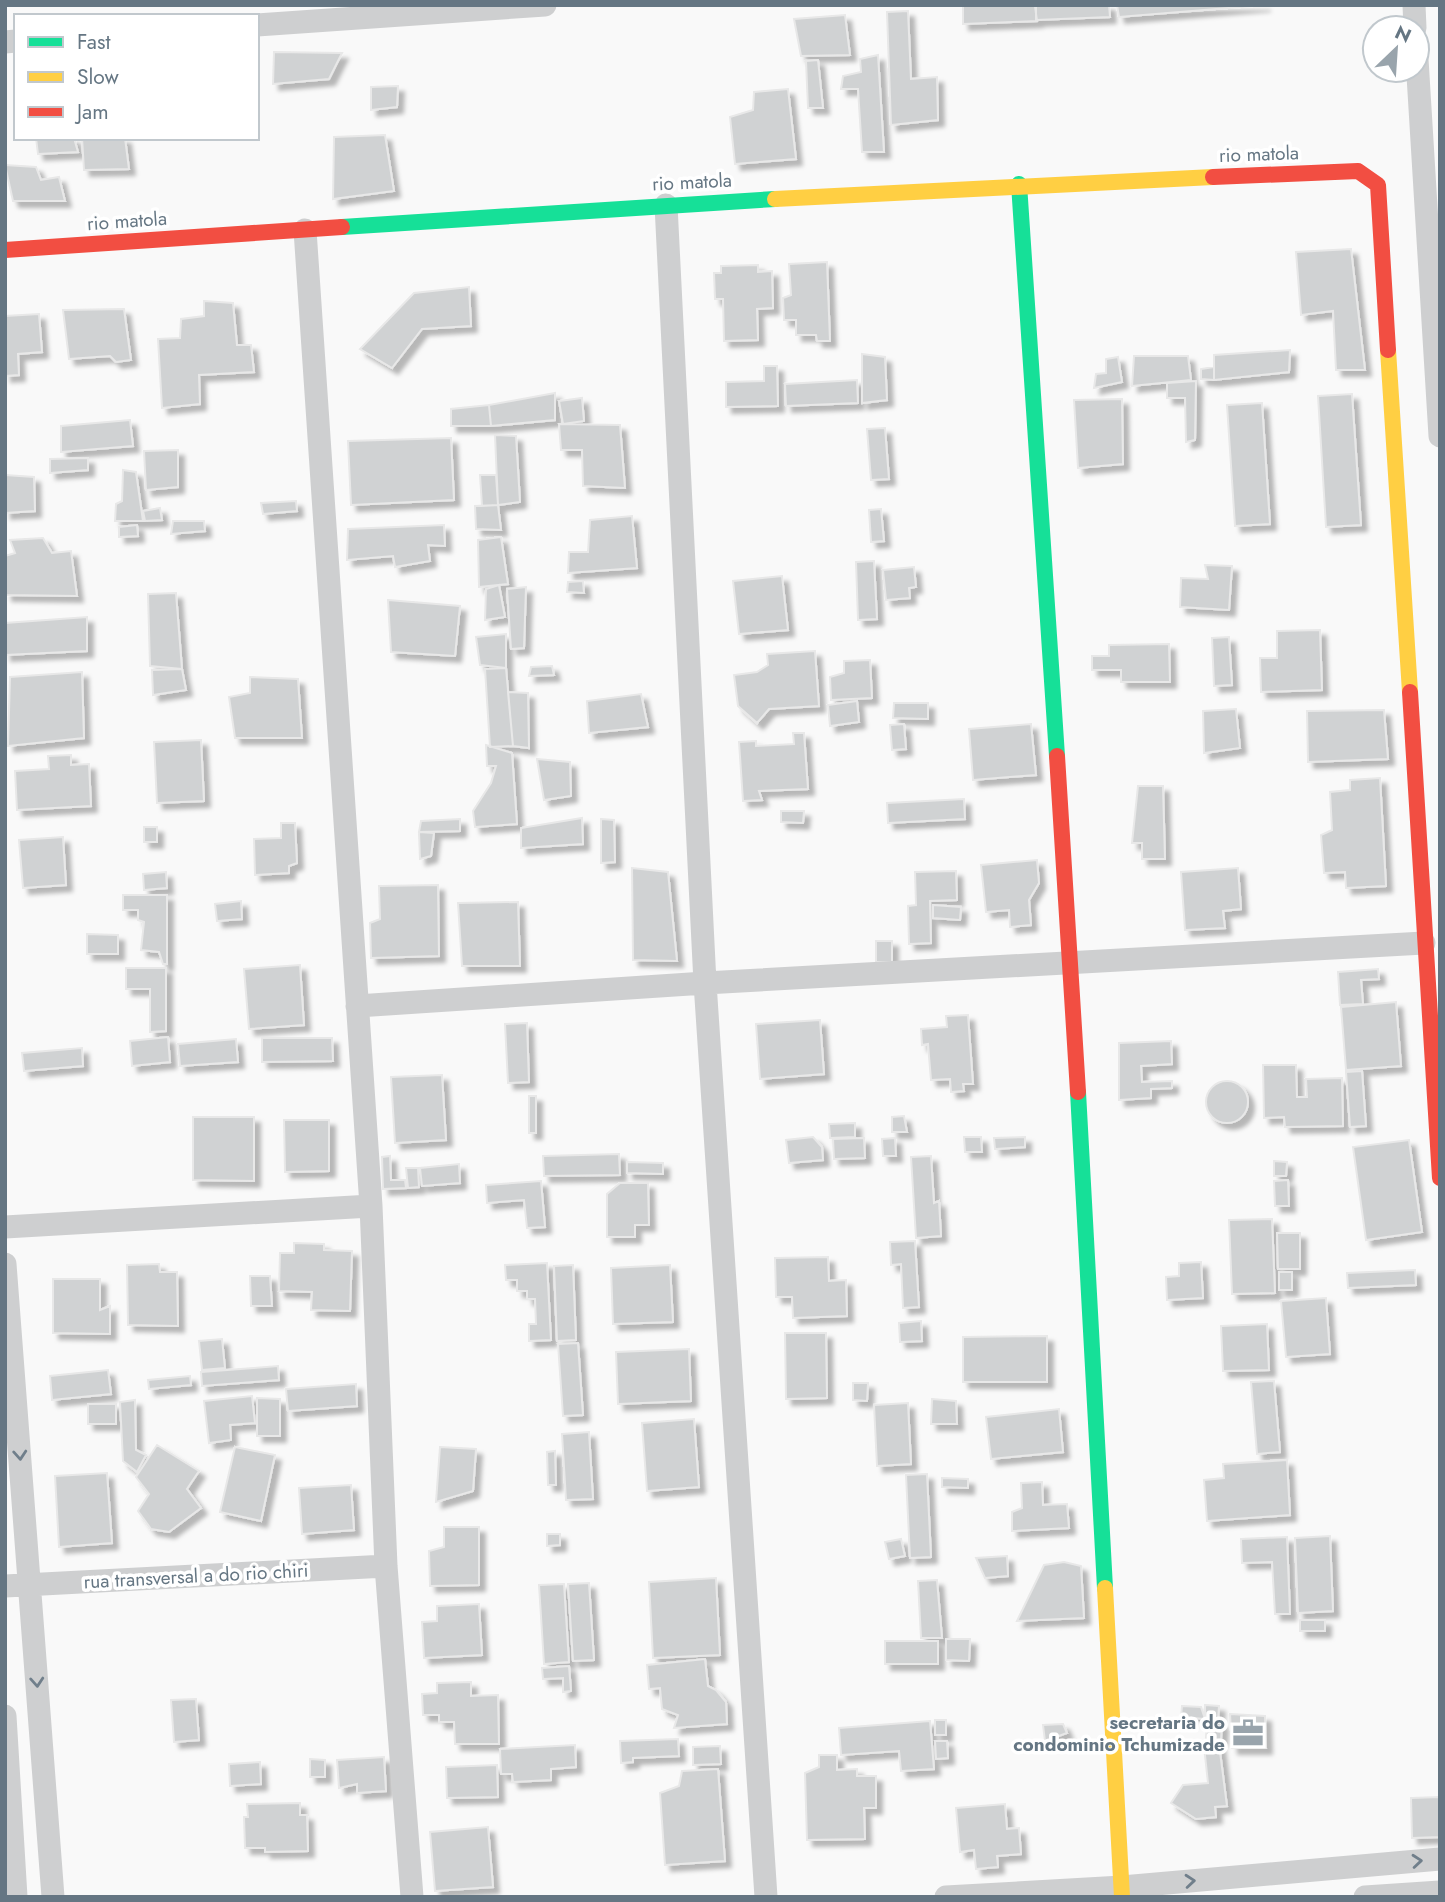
<svg xmlns="http://www.w3.org/2000/svg" width="1445" height="1902" viewBox="0 0 1445 1902" font-family="Jost,sans-serif">
<style>
.building{fill:#d0d2d3;stroke:#e8e8e8;stroke-width:2;filter:url(#shadow)}
.lines{fill:none;stroke-linecap:round;stroke-linejoin:round}
.street{stroke:#cecfd0;stroke-width:23}
.fast{stroke:#16e098;stroke-width:16}
.slow{stroke:#ffcf43;stroke-width:16}
.jam{stroke:#f24e42;stroke-width:16}
.oneway{stroke:#707f8b}
.labels{text-anchor:middle;dominant-baseline:central;stroke-width:7;stroke-linejoin:round;paint-order:stroke}
.street-label{font-size:19px;fill:#657683;stroke:#fff}
.poi-label{font-size:19px;font-weight:bold;fill:#657683;stroke:#fff;text-anchor:end}
</style>
<defs>
<filter id="shadow"><feDropShadow dx="6" dy="6" stdDeviation="2" flood-color="#0004"/></filter>
</defs>
<rect width="100%" height="100%" fill="#f9f9f9"/>
<path class="building" d="M1036,5H1109L1110,17L1036,20Z
M1117,5H1265L1119,17Z
M963,6H1035L1037,21L963,24Z
M908,11L911,79L937,77L938,120L891,125L887,12Z
M845,15L850,55L801,56L794,19Z
M274,52L342,53L329,79L273,84Z
M878,55L884,152H862L858,89H841L843,76L861,72L860,59Z
M818,60L823,108H808L806,61Z
M398,86L397,107L371,110V87Z
M788,89L796,159L735,164L730,117L753,110L754,92Z
M385,135L394,191L333,199L334,137Z
M36,138H74L78,152L38,154Z
M82,138H125L129,169L84,170Z
M5,165L36,167L41,180L59,177L65,201H13Z
M1351,249L1365,370H1336L1333,311L1301,315L1296,252Z
M827,262L830,341H817L816,335H796V320H784L783,298L791,295L789,264Z
M758,265V272L772,271L773,308L757,309L758,340L724,341L723,299H715L714,273H721V266Z
M469,287L471,326L422,329L392,368L360,349L414,293Z
M204,301L233,303L237,345H251L254,372L199,375L200,404L162,408L158,339L180,338L181,319L204,316Z
M124,309L131,360L116,362L110,356L69,359L63,310Z
M39,314L42,352L18,354L19,375L5,376V316Z
M1290,350L1289,372L1214,380V355Z
M862,354L885,357L887,400L862,403Z
M1134,356H1188L1191,380L1132,386Z
M1118,357L1122,382L1094,388L1096,374L1106,373V359Z
M764,366H777L778,406L726,407V382L764,381Z
M1214,367V380L1201,379V369Z
M857,380L858,403L786,406L785,384Z
M1196,381L1195,440L1186,442L1185,398H1167V383Z
M555,393V420L491,426L489,405Z
M1352,394L1361,525L1326,527L1318,396Z
M582,398L584,421L563,424L559,401Z
M1122,399L1123,464L1078,468L1074,400Z
M1262,403L1270,524L1235,526L1227,405Z
M489,405L491,426H451V409Z
M130,420L133,446L61,452V426Z
M559,424L620,425L625,488L583,486L582,450H561Z
M885,428L889,479L871,480L867,429Z
M495,435L516,436L520,502L498,505Z
M451,438L454,500L351,505L348,441Z
M178,450V487L146,490L144,451Z
M88,458V470L50,473V459Z
M123,470L136,472L143,521H115L116,504L122,501Z
M5,475L34,477L35,511L5,513Z
M480,475H496L498,505L482,506Z
M296,501L297,511L263,514L261,503Z
M498,505L501,530L476,529L475,506Z
M160,508L162,520L145,521L143,511Z
M881,509L884,541L871,542L869,510Z
M632,516L637,568L568,573L569,552H588L590,520Z
M173,521H204L205,531L171,534Z
M137,525L138,536L119,537V527Z
M444,525L445,546L428,545L430,561L395,567L393,556L347,560L348,529Z
M501,537L508,584L479,587L478,540Z
M43,538L52,553L71,551L77,596L6,595L5,556L15,553L10,540Z
M874,561L877,619L858,620L856,562Z
M1205,565L1232,566L1229,610L1180,607L1181,578L1208,579Z
M914,567L916,587L909,588L910,598L886,600L883,570Z
M782,576L788,630L739,634L733,581Z
M583,581L584,593L567,592L568,582Z
M499,585L505,617L485,620L486,589Z
M526,587L524,648L511,649L507,589Z
M176,593L182,669L150,666L148,594Z
M388,600L460,606L455,656L391,652Z
M87,617V651L5,655V623Z
M1320,630L1322,690L1261,692L1260,658H1277V631Z
M506,634V668L480,665L476,637Z
M1229,637L1232,685L1214,686L1212,638Z
M1169,644L1170,682H1121V670H1092V656H1109V645Z
M815,651L819,706L769,709L757,723L738,706L734,675L757,672L768,665L767,654Z
M870,660L872,698L831,700L830,677L844,673V661Z
M552,666L554,675L529,676L531,667Z
M506,668L513,746L490,747L485,669Z
M182,669L186,690L153,695L152,670Z
M82,672L84,738L8,746L10,677Z
M250,677L298,679L302,738H235L229,697L250,693Z
M508,692L528,693L529,748L513,746Z
M641,694L648,727L589,733L587,701Z
M857,701L859,722L830,726L828,705Z
M894,703H928V719L893,718Z
M1236,709L1240,748L1204,753L1203,711Z
M1384,710L1388,759L1308,762L1307,711Z
M904,724L906,749L892,750L890,725Z
M1031,724L1036,775L973,780L969,729Z
M793,733H804L808,789L759,791L762,800L743,801L739,742L756,741V746L794,744Z
M201,740L204,801L157,803L154,742Z
M486,745L512,753L517,824L475,827L473,811L491,783L496,766H487Z
M71,755V765L89,764L91,806L17,810L15,771L49,769L48,756Z
M537,759L570,762L571,796L544,800Z
M1380,778L1386,886L1346,888L1345,872L1324,873L1321,835L1332,830L1330,792L1350,790V780Z
M1138,786H1163L1165,859H1142V843H1132Z
M964,799L965,819L888,823L887,803Z
M781,811H804L803,823L781,822Z
M582,818L583,844L521,848V828Z
M460,819V831L419,832L421,821Z
M601,819L614,820L615,862L601,863Z
M281,823H295L297,863L289,866V873L255,875L254,839L281,838Z
M144,827H157V842H144Z
M419,832L434,833L431,856L420,859Z
M63,837L66,885L23,888L19,840Z
M1037,860L1039,883L1029,900L1031,925L1010,927L1009,910L986,912L981,865Z
M632,868L668,872L677,961L633,960Z
M1238,868L1241,909L1223,911L1225,928L1185,930L1181,872Z
M956,871L957,900L930,901L931,943L909,944L908,906L916,905L915,872Z
M166,872L167,888L144,890L143,874Z
M438,885L439,956L371,958L370,923L380,919L379,886Z
M123,895H167V964H163L159,952L141,950L144,922L138,920V910H123Z
M241,901L242,919L217,921L215,904Z
M518,902L520,966H462L458,903Z
M933,905L961,907L960,920L933,918Z
M87,934L118,935V954H87Z
M876,941H892V962H876Z
M300,965L304,1025L249,1029L244,969Z
M126,968H166V1031L150,1032V989H126Z
M1378,969L1379,979L1361,980L1363,1004L1340,1005L1338,972Z
M1396,1002L1401,1066L1346,1070L1341,1007Z
M968,1015L973,1084H963L964,1091L951,1092L950,1079L931,1080L928,1044L922,1045L921,1029L947,1027L946,1016Z
M820,1020L824,1074L760,1079L756,1024Z
M527,1023L529,1082L508,1083L505,1024Z
M168,1037L170,1062L132,1066L130,1041Z
M262,1038H332L333,1061L262,1062Z
M236,1039L238,1062L180,1066L178,1044Z
M1171,1041L1172,1064L1141,1066L1142,1082L1172,1081V1088L1151,1089V1098L1119,1100V1043Z
M82,1048L83,1066L24,1071L22,1053Z
M1263,1065H1296L1297,1097H1307L1306,1079L1342,1078L1343,1126L1285,1127L1284,1117L1264,1118Z
M1362,1071L1366,1126L1350,1127L1346,1072Z
M442,1075L446,1140L395,1143L391,1077Z
M1206 1102a21 21 0 1 1 42 0a21 21 0 1 1-42 0Z
M529,1096H536V1133H529Z
M904,1116L907,1132H892V1117Z
M193,1117H254V1181L193,1180Z
M284,1120H329V1171L285,1172Z
M855,1123V1137L830,1138L829,1124Z
M813,1137L822,1147L823,1160L789,1163L786,1140Z
M964,1137H981L982,1152H965Z
M1025,1137V1147L995,1149L994,1138Z
M864,1138L865,1158L834,1159L833,1139Z
M895,1138L896,1156H883L882,1139Z
M1409,1140L1422,1232L1366,1240L1353,1147Z
M619,1154L620,1175L544,1176L543,1156Z
M390,1156L391,1180H405L406,1188L383,1189L382,1157Z
M931,1156L934,1203L939,1201L941,1236L916,1238L911,1157Z
M1274,1161L1287,1162L1286,1176H1274Z
M627,1162L663,1163V1174L627,1173Z
M459,1164L460,1183L422,1186L420,1168Z
M406,1168H418L419,1187L408,1188Z
M1288,1180L1289,1206H1275L1274,1181Z
M541,1181L545,1227L527,1228L524,1200L487,1203L486,1185Z
M620,1183H648L649,1225H635V1237H607V1194Z
M1272,1219L1275,1293L1232,1294L1229,1220Z
M1277,1233H1300V1269H1278Z
M915,1241L919,1307L903,1308L901,1264L891,1265L890,1242Z
M294,1243L324,1244V1250L352,1251L350,1311L311,1310L312,1292L279,1291L280,1253H294Z
M828,1257L829,1281L846,1280L847,1316L793,1318L792,1297H776L775,1258Z
M1201,1262L1203,1298L1167,1300L1166,1277L1179,1276V1263Z
M547,1263L551,1340L529,1341V1324H536L535,1299H527V1291H517V1280H506L505,1265Z
M159,1264L160,1272H177L178,1326L128,1325L127,1265Z
M573,1265L576,1340L557,1341L554,1266Z
M670,1265L673,1322L613,1324L611,1268Z
M1415,1270L1416,1285L1348,1288L1347,1273Z
M1279,1272H1292V1290H1279Z
M250,1276H270L272,1306H251Z
M53,1279H100V1310L110,1306V1334L53,1333Z
M1326,1298L1330,1354L1286,1357L1281,1301Z
M921,1321L922,1341L900,1342L899,1323Z
M1267,1324L1269,1370L1223,1371L1221,1326Z
M785,1333H826L827,1398L786,1399Z
M1047,1336V1382H963V1337Z
M222,1339L225,1368L202,1370L199,1341Z
M578,1343L583,1415L563,1416L558,1344Z
M689,1349L691,1401L618,1404L616,1352Z
M278,1366L279,1380L202,1386L201,1372Z
M108,1370L111,1394L52,1400L50,1376Z
M190,1376L191,1385L149,1389L148,1380Z
M1274,1381L1280,1452L1257,1454L1251,1382Z
M853,1383H868L867,1401L853,1400Z
M356,1384L357,1406L288,1411L286,1389Z
M252,1396L255,1423L230,1425L231,1440L209,1443L204,1401Z
M257,1398L280,1399V1436H257Z
M932,1399L956,1401L957,1424H931Z
M135,1400L136,1450L146,1455L137,1472L123,1461L120,1402Z
M908,1403L911,1464L877,1466L874,1405Z
M88,1404H116V1424H88Z
M1059,1409L1063,1452L991,1459L986,1417Z
M694,1419L699,1487L647,1491L642,1423Z
M589,1432L593,1499L566,1500L562,1434Z
M157,1445L199,1471L187,1489L201,1508L169,1532L151,1529L138,1511L149,1494L136,1477Z
M235,1447L275,1455L261,1521L220,1512Z
M440,1447L476,1449L473,1491L436,1502Z
M555,1451L556,1485H548L547,1452Z
M1287,1460L1290,1515L1207,1521L1204,1480L1224,1478L1223,1464Z
M107,1473L112,1543L59,1547L55,1476Z
M927,1474L931,1557L910,1558L906,1475Z
M942,1478L968,1479V1488L942,1487Z
M1042,1482L1043,1505L1067,1504L1069,1528L1012,1531V1512L1022,1508L1021,1483Z
M351,1485L354,1530L302,1534L299,1488Z
M444,1527H479V1585L430,1586L429,1551L444,1547Z
M547,1534H560V1545L547,1546Z
M1330,1536L1333,1611L1298,1613L1295,1538Z
M1287,1537L1290,1614H1275L1272,1562L1242,1563L1241,1539Z
M901,1539L905,1556L889,1559L885,1542Z
M1007,1556L1008,1576L985,1578L976,1558Z
M1064,1562L1081,1566L1084,1618L1017,1621L1044,1565Z
M716,1578L720,1655L653,1658L649,1582Z
M937,1580L942,1638H921L918,1581Z
M589,1583L594,1660L573,1661L568,1584Z
M564,1584L569,1662L544,1664L539,1585Z
M479,1604L482,1655L424,1658L422,1622L437,1621V1606Z
M1300,1620H1325V1631H1300Z
M946,1639H970L969,1661L946,1660Z
M885,1641H938V1664H885Z
M705,1659L708,1686L716,1690L726,1702L727,1724L674,1728L678,1715L662,1709L660,1688L649,1689L647,1665Z
M569,1666L571,1691L563,1692V1678L543,1679L542,1668Z
M471,1682V1696L498,1695L499,1744H455L454,1722H439V1715H423L422,1694L437,1693V1683Z
M196,1699L199,1740L174,1742L171,1700Z
M1205,1705L1219,1706L1218,1720L1205,1719Z
M1182,1706L1201,1707L1205,1719L1181,1717Z
M1230,1714L1265,1716L1266,1748H1232Z
M935,1720H946V1735H935Z
M930,1721L934,1769L901,1771L899,1751L841,1755L839,1728Z
M1207,1722L1222,1723L1221,1740L1206,1738Z
M1063,1724L1067,1733L1045,1741L1043,1725Z
M678,1739L679,1756L633,1758V1762L621,1763L620,1741Z
M935,1741H947L948,1758L936,1759Z
M1219,1744L1227,1806L1215,1807L1216,1817L1196,1819L1171,1803L1183,1785L1208,1783L1204,1746Z
M575,1745L576,1767L551,1769V1780L513,1782L512,1774H501L500,1749Z
M720,1746L721,1764L693,1765V1747Z
M819,1755H837V1770L857,1769V1776H876V1808H864L865,1839L807,1840L805,1773L819,1767Z
M384,1757L386,1791L357,1793V1784L339,1788L337,1760Z
M310,1759L325,1760V1777H310Z
M260,1762L261,1784L230,1786L229,1764Z
M497,1765L498,1797L447,1798L446,1767Z
M718,1769L725,1861L665,1865L660,1793L679,1786L682,1771Z
M1440,1797V1837L1412,1838L1411,1798Z
M300,1803V1815H307L308,1851L265,1852V1848H245L244,1817H248L247,1804Z
M1005,1804L1007,1829L1019,1828L1021,1854L997,1856L998,1867L976,1869L974,1850L960,1852L956,1808Z
M488,1827L493,1887L435,1891L430,1832Z"/>
<g class="lines">
<path class="street" d="M1414,5L1415,28
M257,25L545,5
M5,42L16,41
M1417,59L1440,436
M666,205L705,983L766,1897
M305,230L371,1206L386,1566L412,1897
M357,1006L705,983L1424,943
M5,1227L371,1206
M5,1264L53,1897
M5,1586L386,1566
M5,1716L16,1897
M946,1897L1122,1887L1440,1859
M1365,1897L1440,1892"/>
<path class="fast" d="M1019,184L1057,756
M342,227L775,199
M1078,1092L1105,1588"/>
<path class="slow" d="M775,199L1213,177
M1388,350L1410,692
M1105,1588L1122,1897"/>
<path class="jam" d="M1213,177L1358,171L1378,185L1388,350
M5,250L342,227
M1410,692L1440,1178
M1057,756L1078,1092"/>
</g>
<defs><path id="oneway-chevron" d="M-2-3.5L2.5 0L-2 3.5" fill="none" stroke-width="1.6" stroke-linecap="round" stroke-linejoin="round" transform="scale(1.75)"/></defs>
<g class="oneway">
<use href="#oneway-chevron" transform="translate(20 1455) rotate(86)"/>
<use href="#oneway-chevron" transform="translate(37 1682) rotate(86)"/>
<use href="#oneway-chevron" transform="translate(1417 1861) rotate(-5)"/>
<use href="#oneway-chevron" transform="translate(1190 1881) rotate(-5)"/>
</g>
<defs>
<symbol id="office-bare" viewBox="-9 -9 18 18"><path d="M-6-3h4V-5.5h4V-3h4V5H-6ZM-1-4.5V-3h2v-1.5ZM-6 0V1H6V0Z" fill="#99a4ac" stroke="#fff" stroke-width="2.5" paint-order="stroke"/></symbol>
</defs>
<g fill-rule="evenodd">
<use href="#office-bare" x="1226" y="1711" width="44" height="44"/>
</g>
<g class="labels">
<g class="street-label">
<text transform="translate(1259 154) rotate(-2)">rio matola</text>
<text transform="translate(692 182) rotate(-3)">rio matola</text>
<text transform="translate(127 221) rotate(-4)">rio matola</text>
<text transform="translate(196 1576) rotate(-3)">rua transversal a do rio chiri</text>
</g>
<g class="poi-label">
<text x="1225" y="1722">secretaria do<tspan x="1225" dy="22">condominio Tchumizade</tspan></text>
</g>
</g>
<rect width="1445" height="1902" fill="none" stroke="#657683" stroke-width="14"/>
<rect x="14" y="14" width="245" height="126" fill="#ffffff" stroke="#c1c8cd" stroke-width="2"/>
<rect x="28" y="37" width="35" height="10" fill="#16e098" stroke="#c1c8cd" stroke-width="2"/>
<text x="77" y="49" font-size="21" fill="#657683">Fast</text>
<rect x="28" y="72" width="35" height="10" fill="#ffcf43" stroke="#c1c8cd" stroke-width="2"/>
<text x="77" y="84" font-size="21" fill="#657683">Slow</text>
<rect x="28" y="107" width="35" height="10" fill="#f24e42" stroke="#c1c8cd" stroke-width="2"/>
<text x="77" y="119" font-size="21" fill="#657683">Jam</text>
<g transform="translate(1396 49) rotate(25)"><circle r="33" fill="#ffffff" stroke="#c1c8cd" stroke-width="2"/>
<path d="M0-5L12 26L0 18L-12 26Z" fill="#99a4ac"/>
<text y="-10" font-size="19" font-weight="bold" text-anchor="middle" fill="#657683">N</text>
</g>
</svg>
